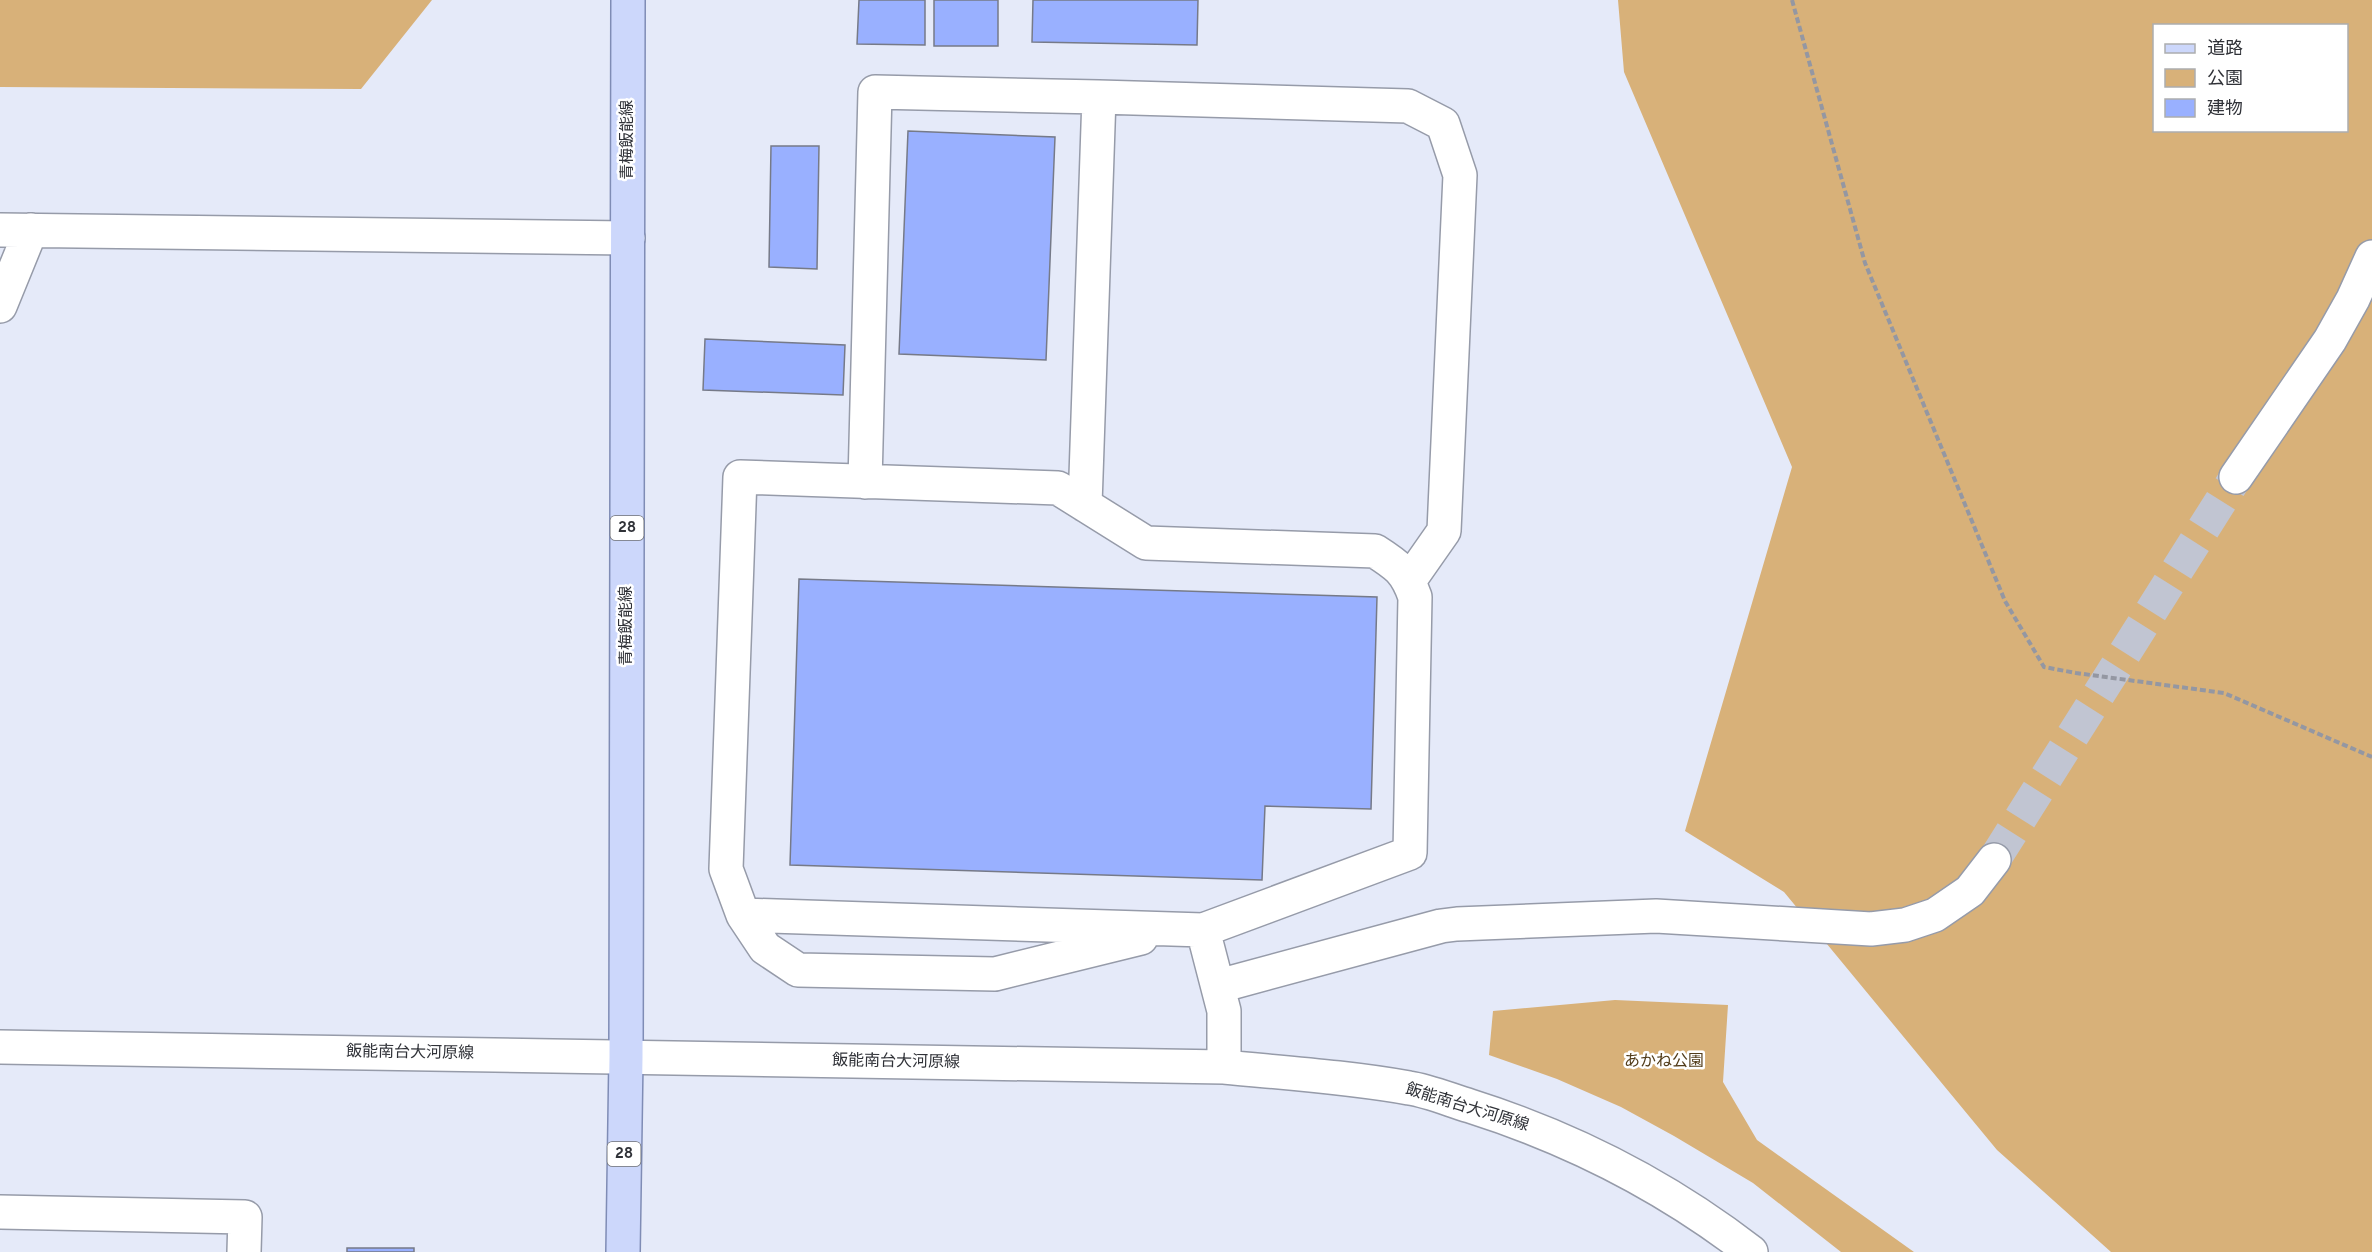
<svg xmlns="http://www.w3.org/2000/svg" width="2372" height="1252" viewBox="0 0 2372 1252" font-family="Overpass,'Noto Sans JP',sans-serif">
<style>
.green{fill:#d8b179;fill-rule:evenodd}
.building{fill:#99b0ff;stroke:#767a88;stroke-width:1.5}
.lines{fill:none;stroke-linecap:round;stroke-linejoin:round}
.minor-tunnel{stroke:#c1c5d2;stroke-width:33;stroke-dasharray:33 16;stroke-linecap:butt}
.minor-casing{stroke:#969ba9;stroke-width:36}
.major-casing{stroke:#7f8cb5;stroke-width:36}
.path{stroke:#9497a2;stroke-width:4;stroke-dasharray:6 3;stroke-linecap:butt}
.minor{stroke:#fff;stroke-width:33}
.major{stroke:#ccd7fb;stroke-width:33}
.labels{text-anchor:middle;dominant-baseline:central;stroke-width:5;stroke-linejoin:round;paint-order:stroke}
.shield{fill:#fff;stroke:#6e7074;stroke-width:1.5}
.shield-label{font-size:15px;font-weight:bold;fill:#303238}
.street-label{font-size:16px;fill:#303238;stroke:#fff}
.park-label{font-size:16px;fill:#523c1a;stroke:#fff}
</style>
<rect width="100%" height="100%" fill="#e5eaf9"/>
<path class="green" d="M0,0H432L361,89L0,87Z
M1618,0H2372V1252H2111L1997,1150L1784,892L1685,831L1792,467L1624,72ZM2154,26H2346V130H2154Z
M1615,1000L1728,1005L1723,1082L1757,1140L1914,1252H1841L1753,1183L1674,1136L1621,1107L1557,1079L1489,1055L1493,1011Z"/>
<path class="building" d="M859,0H925V45L857,44Z
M934,0H998V46H934Z
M1033,0H1198L1197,45L1032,42Z
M908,131L1055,137L1046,360L899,354Z
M771,146H819L817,269L769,267Z
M705,339L845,345L843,395L703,390Z
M799,579L1377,597L1371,809L1265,806L1262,880L790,865Z
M347,1248H414V1252H347Z"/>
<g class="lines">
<path class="minor-tunnel" d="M1994,860L2236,477"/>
<defs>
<path id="minor" d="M1099,97L1408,106L1443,124L1460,175L1444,531L1409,581
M0,230L628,238
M0,306L31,230
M740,477L1058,488L1146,543L1375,551C1397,565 1406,571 1415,597L1410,853L1203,930L743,915L726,869Z
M2236,477L2330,340L2353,299L2372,257
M865,482L875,92L1099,97L1085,505
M743,915L765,948L798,970L995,974L1141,938
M1203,930L1224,1011V1067
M1219,986L1441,926L1457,924L1656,916L1871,929L1905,925L1935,915L1970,891L1994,860
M0,1047L1224,1067C1285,1073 1348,1077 1409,1088C1429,1091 1450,1100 1470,1106C1571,1138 1667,1187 1751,1252
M0,1212L245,1217L244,1252"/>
<path id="major" d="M623,1252L626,1057L628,0"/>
</defs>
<use href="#minor" class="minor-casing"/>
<use href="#major" class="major-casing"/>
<path class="path" d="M1792,0L1865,263L2005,601L2044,667L2076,673L2224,693L2372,757"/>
<use href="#minor" class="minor"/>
<use href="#major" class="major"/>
</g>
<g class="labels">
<g class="shield">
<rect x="610.5" y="516" width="33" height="24" rx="4.5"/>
<rect x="607.5" y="1142" width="33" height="24" rx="4.5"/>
</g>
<g class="shield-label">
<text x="627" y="528">28</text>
<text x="624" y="1154">28</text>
</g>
<g class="street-label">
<text transform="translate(628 140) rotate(-90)">青梅飯能線</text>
<text transform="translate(627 626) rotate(-90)">青梅飯能線</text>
<text transform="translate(410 1053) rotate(1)">飯能南台大河原線</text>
<text transform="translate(896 1062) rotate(1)">飯能南台大河原線</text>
<text transform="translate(1467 1108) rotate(17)">飯能南台大河原線</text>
</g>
<g class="park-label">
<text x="1664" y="1062">あかね公園</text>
</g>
</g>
<rect x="2153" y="24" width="195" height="108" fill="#ffffff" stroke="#acadaf" stroke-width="1.5"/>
<rect x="2165" y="44" width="30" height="9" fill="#ccd7fb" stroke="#acadaf" stroke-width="1.5"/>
<text x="2207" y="54" font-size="18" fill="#303238">道路</text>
<rect x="2165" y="69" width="30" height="18" fill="#d8b179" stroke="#acadaf" stroke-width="1.5"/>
<text x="2207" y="84" font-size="18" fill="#303238">公園</text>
<rect x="2165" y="99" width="30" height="18" fill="#99b0ff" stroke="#acadaf" stroke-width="1.5"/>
<text x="2207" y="114" font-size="18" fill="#303238">建物</text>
</svg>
